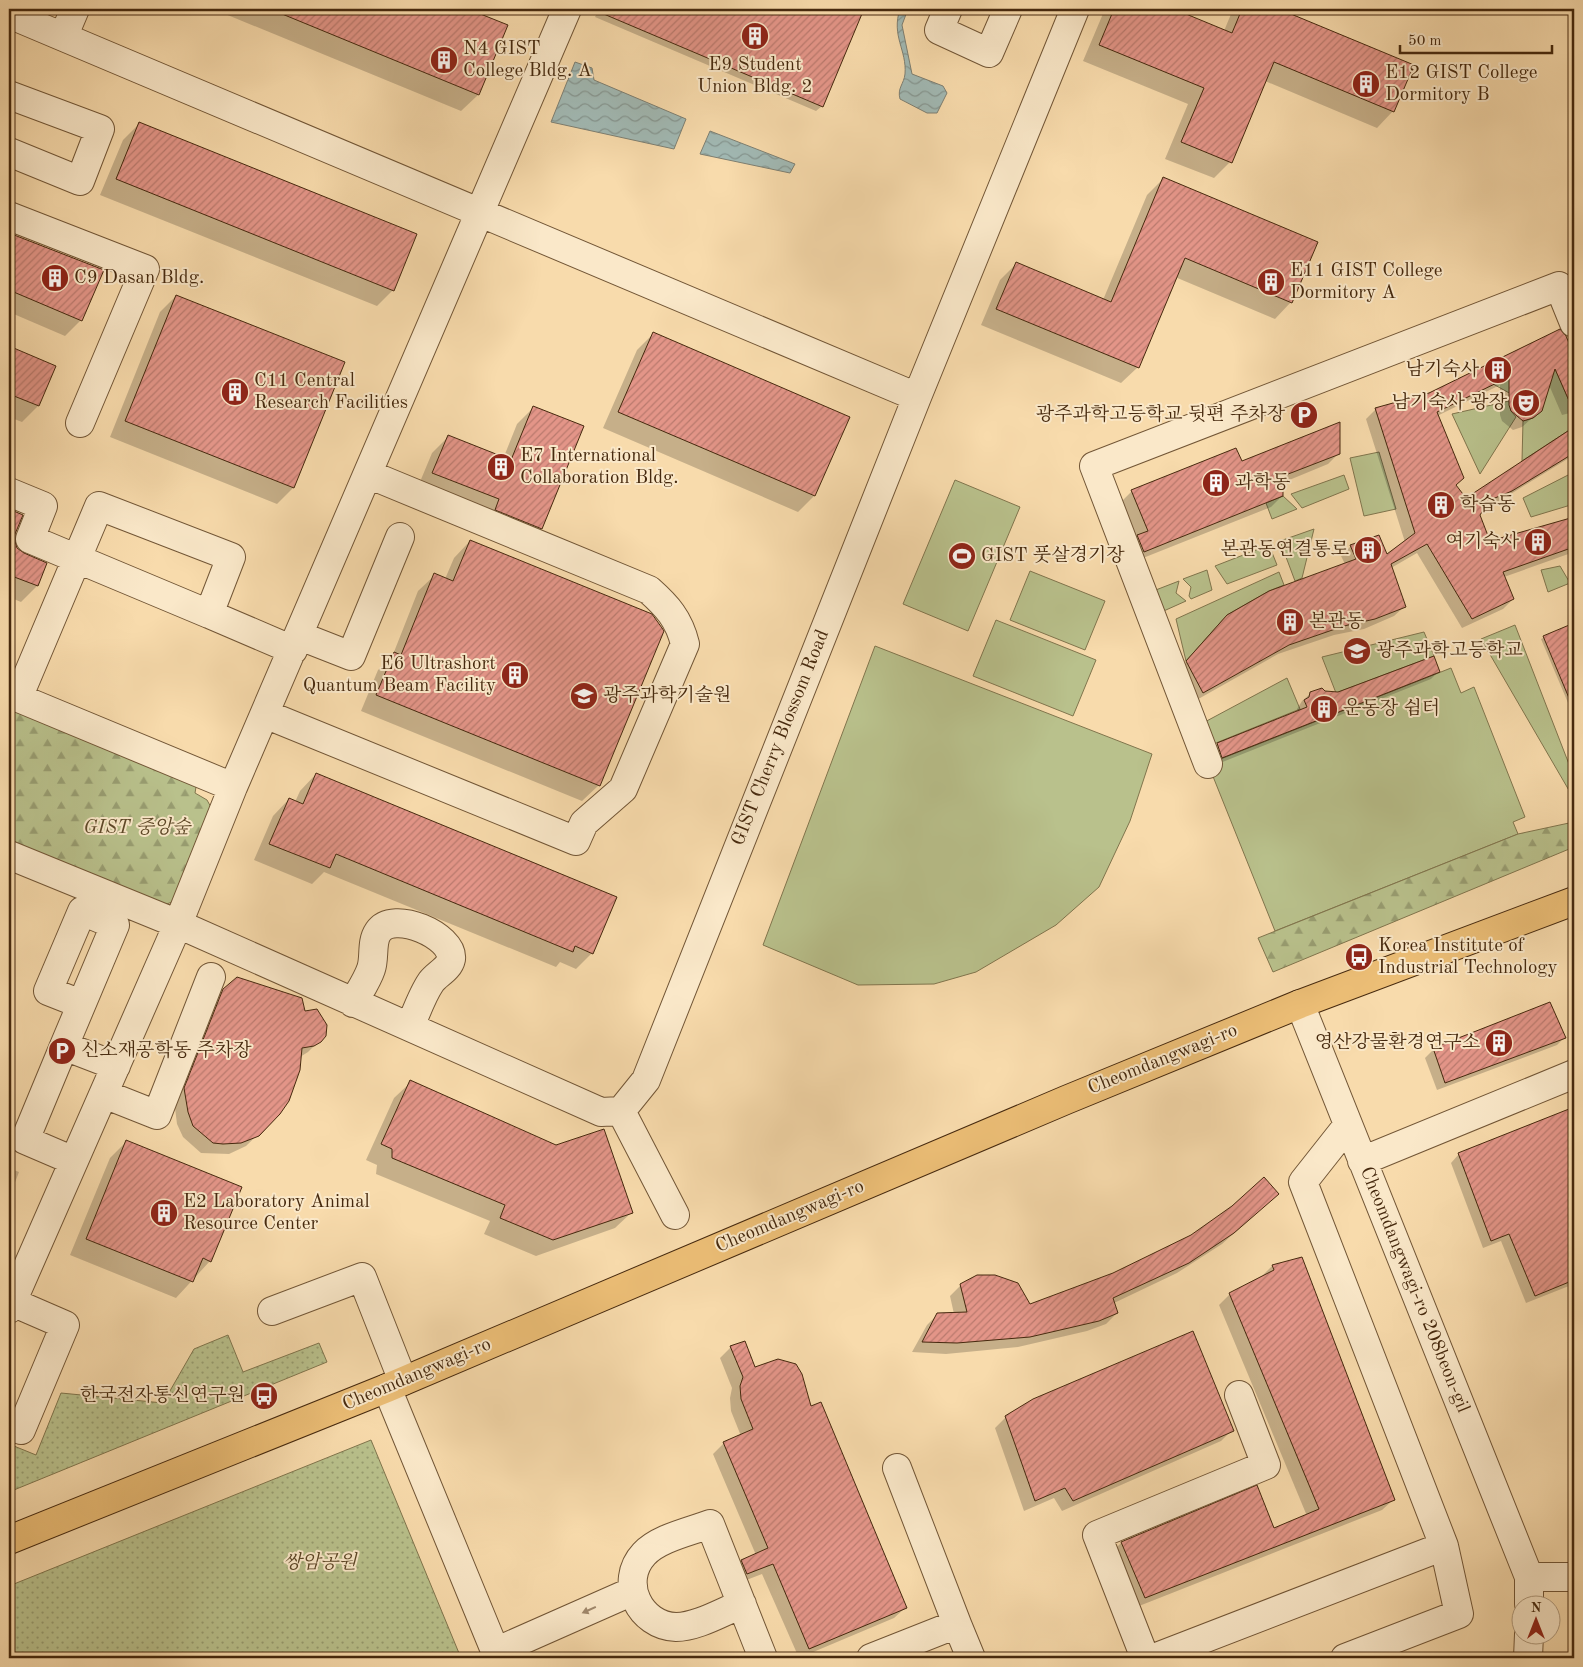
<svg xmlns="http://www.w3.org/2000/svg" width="1583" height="1667" viewBox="0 0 1583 1667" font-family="'Old Standard TT','Noto Serif KR',serif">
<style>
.grass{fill:#b9c18c;stroke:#80754d}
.forest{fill:url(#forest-firs);stroke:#80754d}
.park{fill:url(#park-dots);stroke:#80754d}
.water{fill:url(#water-waves);stroke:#7d7f72}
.shadow{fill:#0003}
.building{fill:url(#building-hatch);stroke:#46290e}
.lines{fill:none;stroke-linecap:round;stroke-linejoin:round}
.minor-casing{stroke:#725636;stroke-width:30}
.major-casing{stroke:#46290e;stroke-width:30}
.minor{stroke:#fae8c9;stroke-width:28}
.major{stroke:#ecbe76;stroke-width:28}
.oneway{fill:#a0886c}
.labels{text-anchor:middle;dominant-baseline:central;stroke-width:4;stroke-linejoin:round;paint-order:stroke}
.poi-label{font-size:19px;fill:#46290e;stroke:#fae8c9;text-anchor:start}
.street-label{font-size:19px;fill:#46290e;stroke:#fae8c9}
.park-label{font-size:19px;font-style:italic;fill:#5d4727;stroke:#fae8c9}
</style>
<defs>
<pattern id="forest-firs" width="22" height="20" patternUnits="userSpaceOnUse" patternTransform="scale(1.25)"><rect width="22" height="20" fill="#b9c18c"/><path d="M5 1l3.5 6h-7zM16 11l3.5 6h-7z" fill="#989d71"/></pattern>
<pattern id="park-dots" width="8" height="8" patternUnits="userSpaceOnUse" patternTransform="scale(1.25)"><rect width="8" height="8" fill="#b9c18c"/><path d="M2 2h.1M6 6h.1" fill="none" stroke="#989d71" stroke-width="1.8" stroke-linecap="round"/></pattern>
<pattern id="water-waves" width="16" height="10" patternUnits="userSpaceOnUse" patternTransform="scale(1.25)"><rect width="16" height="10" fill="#a1b9b4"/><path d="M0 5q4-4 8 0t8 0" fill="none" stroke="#859691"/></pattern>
<pattern id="building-hatch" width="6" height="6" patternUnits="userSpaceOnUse" patternTransform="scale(1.25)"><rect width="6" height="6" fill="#e39588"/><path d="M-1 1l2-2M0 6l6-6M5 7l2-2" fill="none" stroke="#ba7a6e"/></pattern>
</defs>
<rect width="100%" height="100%" fill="#f8dbac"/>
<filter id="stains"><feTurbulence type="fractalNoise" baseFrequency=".004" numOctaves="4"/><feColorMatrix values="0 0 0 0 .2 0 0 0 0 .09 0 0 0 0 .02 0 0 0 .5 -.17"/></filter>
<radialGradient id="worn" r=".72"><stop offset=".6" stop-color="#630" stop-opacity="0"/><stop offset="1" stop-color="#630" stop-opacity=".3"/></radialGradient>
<path class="grass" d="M1550,357L1574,412V427L1522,461L1523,421L1533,418L1542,411L1493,384Z
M1509,401L1511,411L1516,417L1480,474L1452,414Z
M1379,452L1396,509L1364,516L1350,458Z
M1574,472V504L1531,517L1523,498Z
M1344,475L1349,489L1302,508L1291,494Z
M955,480L1020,507L968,631L903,604Z
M1283,496L1297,509L1272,519L1266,503Z
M1314,529L1302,578L1295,581L1280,541Z
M1269,545L1277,565L1227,584L1215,566Z
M1560,566L1570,583L1548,592L1541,570Z
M1207,570L1212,590L1191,599L1189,596L1191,587L1183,579Z
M1030,571L1105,601L1085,650L1010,620Z
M1279,572L1284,585L1269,591L1227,615L1186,661L1176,619Z
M1179,581L1176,593L1186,601L1157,614L1148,593Z
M996,620L1096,660L1073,716L973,676Z
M1515,625L1574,777V799L1481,639Z
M1424,632L1434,656L1336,693L1322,657Z
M875,646L1152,754L1130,821L1099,887L1056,925L976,972L934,984L858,985L763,945Z
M1451,668L1461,693L1474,687L1525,817L1513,822L1518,834L1275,931L1208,764Z
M1287,678L1300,709L1211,745L1201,724Z"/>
<path class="forest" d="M9,708L197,781L195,793L207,800L212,809L172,902L164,905L9,846Z
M1569,823L1574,836V847L1273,972L1258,938L1518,834Z"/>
<path class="park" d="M228,1335L243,1372L319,1343L327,1362L9,1492V1444L36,1455L61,1393L163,1403L194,1349Z
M371,1440L461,1658H9V1586Z"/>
<path class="water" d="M900,9H908L902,25L912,74L943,86L947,93L937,113H927L900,99C897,88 904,84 905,74C907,50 891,36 900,9Z
M575,62L592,68L594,80L686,119L674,149L551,122Z
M710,131L795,164L790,173L700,154Z"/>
<path class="shadow" d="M213,9H464L506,26L478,95L461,111Z
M599,9H863L822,106L816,111L595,17Z
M1105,9H1171L1224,31L1231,14L1236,9H1275L1412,65L1393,111L1377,128L1265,81L1230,162L1214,178L1165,159L1188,104L1083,61Z
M139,124L393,290L377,306L100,195L123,140Z
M1163,179L1291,302L1275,319L1175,277L1138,367L1121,383L981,325L1000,280L1016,264L1103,300L1147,195Z
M9,234L102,270L81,320L65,336L9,312Z
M176,296L293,488L277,504L110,437L160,312Z
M653,334L848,418L814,496L798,512L603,428L637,350Z
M1565,337L1574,358V412L1562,415L1549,385L1541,410L1522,427L1513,430L1502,421L1500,415V385L1437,416L1455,485L1465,499L1574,429V455L1501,500L1484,508L1478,515L1490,543L1574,518V552L1504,577L1513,599L1503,609L1462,628L1417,553L1391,568L1404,607L1394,616L1364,629L1334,635L1278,654L1193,702L1177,672L1217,627L1345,564L1341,556L1351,546L1386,556L1405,542L1366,419L1376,409L1430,394Z
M9,348L54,367L38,406L22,422L9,417Z
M533,408L541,528L525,544L417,489L432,453L448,437L503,459L517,424Z
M1339,453L1328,464L1282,483V496L1271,507L1133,562L1121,502L1132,491L1241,463Z
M9,510L21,515L14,533L13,542L17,550L46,564L37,586L21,602L9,597Z
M470,541L599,785L582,801L361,711L378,670L392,657L418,591L435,575L445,579L454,558Z
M1574,624V717L1541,639Z
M1439,671L1431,679L1215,765L1210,752L1217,744L1298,712L1297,709L1302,701L1310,694H1338Z
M316,774L592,953L576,969L560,962L556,967L324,872L312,884L254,860L273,816L289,799L295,802L300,791Z
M224,990L304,1012L325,1035L308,1052L300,1057L279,1114L246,1146L229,1154L201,1153L183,1137L177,1124L174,1100L212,1001Z
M1550,1003L1565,1037L1557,1045L1437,1090L1425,1058L1433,1050Z
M411,1082L632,1212L615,1228L536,1256L484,1234L490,1221L376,1174L377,1165L366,1160L394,1098Z
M1574,1109V1284L1526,1303L1501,1241L1483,1248L1451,1163L1459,1154Z
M127,1141L210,1261L176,1298L70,1255L110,1158Z
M9,1168L19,1172L9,1198Z
M1278,1194L1222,1244L1177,1273L1114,1303L1117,1313L1106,1324L1087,1331L1018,1347L946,1354L912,1352L927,1325L938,1314H954L950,1296L961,1285L1030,1306L1114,1274Z
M1272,1266L1393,1500L1382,1510L1134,1608L1110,1554L1121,1543L1257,1487L1273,1530L1307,1516L1219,1305L1230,1294L1262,1276Z
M731,1347L755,1369L810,1408L905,1608L894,1618L799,1658L762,1574L736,1584L731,1572L742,1561L756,1555L713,1454L724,1443L741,1436L731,1411L730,1398L732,1388L720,1358Z
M1006,1417L1232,1430L1221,1441L1062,1511L1054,1498L1024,1511L995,1428Z"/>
<path class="building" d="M270,9H468L508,25L479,95Z
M592,9H864L823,107Z
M1114,9H1174L1232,33L1242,9H1279L1414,65L1394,112L1274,62L1232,163L1181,142L1204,88L1099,45Z
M139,122L417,234L394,291L116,179Z
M1163,177L1318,242L1292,303L1185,258L1139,368L996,309L1016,262L1111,302Z
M9,233L104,270L82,321L9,290Z
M176,295L345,362L294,488L125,421Z
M1560,329L1566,336L1574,355V412L1555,369L1542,411L1533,418L1523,421L1511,411L1509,405V377L1437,412L1464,478L1456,485L1466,498L1574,427V453L1512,491L1490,500L1480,515L1490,541L1574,517V547L1503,572L1514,599L1472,619L1427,544L1391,564L1406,607L1375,619L1344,626L1289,645L1203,693L1186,661L1227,615L1269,591L1356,559L1350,545L1379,535L1387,554L1415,533L1375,408L1429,393Z
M653,332L850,417L815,496L618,412Z
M9,346L56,366L39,406L9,394Z
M533,406L584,426L542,529L495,510L499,499L432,473L448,435L511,460Z
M1340,422V454L1283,476V496L1144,552L1137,535L1148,531L1131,490L1236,448L1242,461Z
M9,509L23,515L15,534V541L17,548L24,553L47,563L38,586L9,575Z
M470,540L652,614L662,628L664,631L600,786L376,695L394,652L401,655L434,573L453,581Z
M1574,623V710L1543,636Z
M1434,656L1440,672L1222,758L1217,743L1307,707L1304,700L1309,697L1310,692L1322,688L1325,691L1338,692Z
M316,773L617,897L593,954L575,946L573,952L336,854L330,868L269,844L289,798L303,804Z
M237,977L302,998L305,1011L317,1009L327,1025L326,1036L321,1042L314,1046L302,1048L300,1070L289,1101L280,1114L259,1136L241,1143L223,1144L213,1143L193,1126L188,1112L184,1088L223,989Z
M1550,1002L1566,1038L1445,1083L1433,1048Z
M410,1080L556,1145L604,1129L633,1213L553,1240L500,1218L505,1205L392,1158V1149L381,1144Z
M1574,1107V1280L1535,1296L1509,1234L1491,1241L1458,1153Z
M126,1140L242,1187L211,1262L203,1258L193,1282L86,1239Z
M1264,1177L1279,1194L1234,1233L1189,1263L1113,1298L1118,1313L1099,1321L1030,1337L957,1343L922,1342L937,1313L967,1312L960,1284L977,1275H995L1018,1283L1030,1304L1113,1273L1191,1235L1232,1206Z
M1302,1257L1395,1500L1145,1598L1121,1542L1257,1485L1274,1528L1319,1509L1229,1293L1274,1270L1272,1265Z
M1193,1331L1234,1431L1073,1501L1065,1488L1035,1501L1005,1416L1033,1399Z
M745,1341L755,1367L778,1359L796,1364L802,1374L811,1406L821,1402L907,1608L809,1649L773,1564L747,1574L741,1560L768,1548L723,1442L753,1429L741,1399L740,1386L743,1377L730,1346Z"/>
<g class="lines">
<defs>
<path id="minor" d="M948,9L939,30L989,53L1008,9
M9,14L917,397
M64,35L75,9
M9,95L100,129L80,181L9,152
M9,216L145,269L80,423
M9,492L43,506L30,539L209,614
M300,636L351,656L400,537
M9,694L233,787
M18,698L99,506L231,557L209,614L293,650
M265,714L576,841L584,823L623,789L685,644C679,619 667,606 649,590L368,474
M1208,764L1094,466L1559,286L1574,323
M9,855L178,924L601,1112L621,1111L646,1080L917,397L1075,9
M353,1003C359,992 367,981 371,969C375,958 371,942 378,932C393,909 454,936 451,959C449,969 437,974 431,982C422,995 416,1013 410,1027
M81,1004L48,991L82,911L115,925L64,1046L116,1066
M1300,1004L1529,1577V1604
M64,1046L25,1140L74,1161
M104,1094L157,1115L211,977
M621,1111L675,1215
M1362,1161L1574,1074
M12,1302L65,1325L21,1430
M9,1309L178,924L233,787L567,9
M272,1311L362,1277L403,1381
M387,1388L498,1658
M1529,1577H1574
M742,1604C722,1612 697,1627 676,1627C640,1626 618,1582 644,1554C659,1538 689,1532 710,1524L763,1658
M957,1624L971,1658
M495,1652L633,1591
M871,1658L957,1624L897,1468
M1145,1658L1097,1535L1266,1465L1239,1395
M1154,1658L1444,1546L1303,1182L1348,1125
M1345,1658L1459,1614L1444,1546
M1528,1658L1529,1634"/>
<path id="major" d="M9,1540L387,1388L1066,1100L1300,1004L1574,901"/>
</defs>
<use href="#minor" class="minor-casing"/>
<use href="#major" class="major-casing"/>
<use href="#minor" class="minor"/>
<use href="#major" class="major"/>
</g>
<defs><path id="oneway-solid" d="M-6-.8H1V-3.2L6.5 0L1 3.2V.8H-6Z" transform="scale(1.25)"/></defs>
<use class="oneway" href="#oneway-solid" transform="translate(589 1610) rotate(156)"/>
<defs>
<symbol id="building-disc" viewBox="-11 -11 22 22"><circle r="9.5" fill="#8f2418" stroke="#fae8c9"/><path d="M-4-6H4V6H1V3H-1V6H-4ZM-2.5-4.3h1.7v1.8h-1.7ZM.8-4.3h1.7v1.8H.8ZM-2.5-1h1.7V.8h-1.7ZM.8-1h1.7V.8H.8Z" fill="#fff"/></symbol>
<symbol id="theatre-disc" viewBox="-11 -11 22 22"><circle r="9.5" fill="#8f2418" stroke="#fae8c9"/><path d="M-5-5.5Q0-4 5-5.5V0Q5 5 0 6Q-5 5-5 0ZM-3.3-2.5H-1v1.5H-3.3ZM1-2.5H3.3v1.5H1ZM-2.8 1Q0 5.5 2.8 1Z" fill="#fff"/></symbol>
<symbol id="parking-disc" viewBox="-11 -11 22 22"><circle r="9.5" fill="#8f2418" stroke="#fae8c9"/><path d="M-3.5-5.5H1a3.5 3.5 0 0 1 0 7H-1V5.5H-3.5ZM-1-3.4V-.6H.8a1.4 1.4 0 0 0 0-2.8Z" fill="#fff"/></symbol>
<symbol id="stadium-disc" viewBox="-11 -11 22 22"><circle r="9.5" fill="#8f2418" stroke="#fae8c9"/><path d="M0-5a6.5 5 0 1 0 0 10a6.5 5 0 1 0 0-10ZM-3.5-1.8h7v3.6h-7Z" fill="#fff"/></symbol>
<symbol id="school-disc" viewBox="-11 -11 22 22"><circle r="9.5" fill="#8f2418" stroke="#fae8c9"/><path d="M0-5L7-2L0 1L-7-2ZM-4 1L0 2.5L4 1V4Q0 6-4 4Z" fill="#fff"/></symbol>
<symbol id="university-disc" viewBox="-11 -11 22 22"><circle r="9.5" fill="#8f2418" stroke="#fae8c9"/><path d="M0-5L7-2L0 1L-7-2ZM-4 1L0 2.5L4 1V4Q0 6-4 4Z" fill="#fff"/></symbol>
<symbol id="bus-disc" viewBox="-11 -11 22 22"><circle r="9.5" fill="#8f2418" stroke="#fae8c9"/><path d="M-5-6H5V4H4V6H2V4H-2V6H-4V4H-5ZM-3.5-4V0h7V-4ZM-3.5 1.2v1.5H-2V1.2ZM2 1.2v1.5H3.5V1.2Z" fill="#fff"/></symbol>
</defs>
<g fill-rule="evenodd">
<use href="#building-disc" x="739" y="20" width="32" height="32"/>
<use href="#building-disc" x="428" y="44" width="32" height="32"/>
<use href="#building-disc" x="1350" y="68" width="32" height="32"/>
<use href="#building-disc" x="39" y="262" width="32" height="32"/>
<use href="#building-disc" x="1255" y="266" width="32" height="32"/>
<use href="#building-disc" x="1482" y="354" width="32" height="32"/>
<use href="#building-disc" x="219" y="376" width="32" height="32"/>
<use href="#theatre-disc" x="1510" y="387" width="32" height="32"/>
<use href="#parking-disc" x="1288" y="399" width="32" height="32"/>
<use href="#building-disc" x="485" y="451" width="32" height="32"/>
<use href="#building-disc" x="1200" y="467" width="32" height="32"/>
<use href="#building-disc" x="1425" y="489" width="32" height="32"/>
<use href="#building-disc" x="1522" y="526" width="32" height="32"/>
<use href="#building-disc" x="1352" y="534" width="32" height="32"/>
<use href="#stadium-disc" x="946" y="540" width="32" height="32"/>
<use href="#building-disc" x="1274" y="606" width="32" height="32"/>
<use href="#school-disc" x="1341" y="635" width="32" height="32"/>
<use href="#building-disc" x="499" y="659" width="32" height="32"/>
<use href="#university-disc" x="568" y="680" width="32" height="32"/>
<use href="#building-disc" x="1308" y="693" width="32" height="32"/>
<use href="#bus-disc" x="1343" y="941" width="32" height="32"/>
<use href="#building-disc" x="1483" y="1027" width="32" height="32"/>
<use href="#parking-disc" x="46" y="1035" width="32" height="32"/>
<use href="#building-disc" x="148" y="1197" width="32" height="32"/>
<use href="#bus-disc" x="248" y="1380" width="32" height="32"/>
</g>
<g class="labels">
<g class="poi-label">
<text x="463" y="49">N4 GIST<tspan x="463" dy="22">College Bldg. A</tspan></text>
<text x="755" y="65" text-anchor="middle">E9 Student<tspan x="755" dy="22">Union Bldg. 2</tspan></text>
<text x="1385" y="73">E12 GIST College<tspan x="1385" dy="22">Dormitory B</tspan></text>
<text x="1290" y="271">E11 GIST College<tspan x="1290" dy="22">Dormitory A</tspan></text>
<text x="74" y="278">C9 Dasan Bldg.</text>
<text x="1479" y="370" text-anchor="end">남기숙사</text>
<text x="254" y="381">C11 Central<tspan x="254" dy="22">Research Facilities</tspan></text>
<text x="1507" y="403" text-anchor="end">남기숙사 광장</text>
<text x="1285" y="415" text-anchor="end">광주과학고등학교 뒷편 주차장</text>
<text x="520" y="456">E7 International<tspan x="520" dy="22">Collaboration Bldg.</tspan></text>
<text x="1235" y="483">과학동</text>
<text x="1460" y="505">학습동</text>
<text x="1519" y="542" text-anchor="end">여기숙사</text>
<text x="1349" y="550" text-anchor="end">본관동연결통로</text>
<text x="981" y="556">GIST 풋살경기장</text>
<text x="1309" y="622">본관동</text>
<text x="1376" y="651">광주과학고등학교</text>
<text x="496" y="664" text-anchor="end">E6 Ultrashort<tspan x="496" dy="22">Quantum Beam Facility</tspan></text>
<text x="603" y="696">광주과학기술원</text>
<text x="1343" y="709">운동장 쉼터</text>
<text x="1378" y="946">Korea Institute of<tspan x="1378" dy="22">Industrial Technology</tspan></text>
<text x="1480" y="1043" text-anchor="end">영산강물환경연구소</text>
<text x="81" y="1051">신소재공학동 주차장</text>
<text x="183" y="1202">E2 Laboratory Animal<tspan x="183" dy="22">Resource Center</tspan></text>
<text x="245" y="1396" text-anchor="end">한국전자통신연구원</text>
</g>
<g class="street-label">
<text transform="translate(781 738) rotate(-68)">GIST Cherry Blossom Road</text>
<text transform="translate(1163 1060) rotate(-22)">Cheomdangwagi-ro</text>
<text transform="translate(790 1217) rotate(-23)">Cheomdangwagi-ro</text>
<text transform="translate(1414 1290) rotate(68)">Cheomdangwagi-ro 208beon-gil</text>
<text transform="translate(417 1375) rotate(-23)">Cheomdangwagi-ro</text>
</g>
<g class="park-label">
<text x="137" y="828">GIST 중앙숲</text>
<text x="320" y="1563">쌍암공원</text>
</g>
</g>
<rect width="1583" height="1667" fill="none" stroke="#f8dbac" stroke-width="30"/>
<rect x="10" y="10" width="1563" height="1647" fill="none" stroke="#46290e" stroke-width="2.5"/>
<rect x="15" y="15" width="1553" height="1637" fill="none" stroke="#46290e"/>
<g transform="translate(1536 1620)"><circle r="24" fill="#fae8c9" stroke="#b29c7e"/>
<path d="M0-4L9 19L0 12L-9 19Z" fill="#8f2418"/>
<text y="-8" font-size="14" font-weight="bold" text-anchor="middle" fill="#46290e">N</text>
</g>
<path d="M1400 45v8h152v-8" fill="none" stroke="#46290e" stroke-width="2.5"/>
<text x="1408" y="45" font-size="15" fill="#46290e" stroke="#fae8c9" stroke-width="4" paint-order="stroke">50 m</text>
<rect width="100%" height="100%" filter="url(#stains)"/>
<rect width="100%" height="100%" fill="url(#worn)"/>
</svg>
